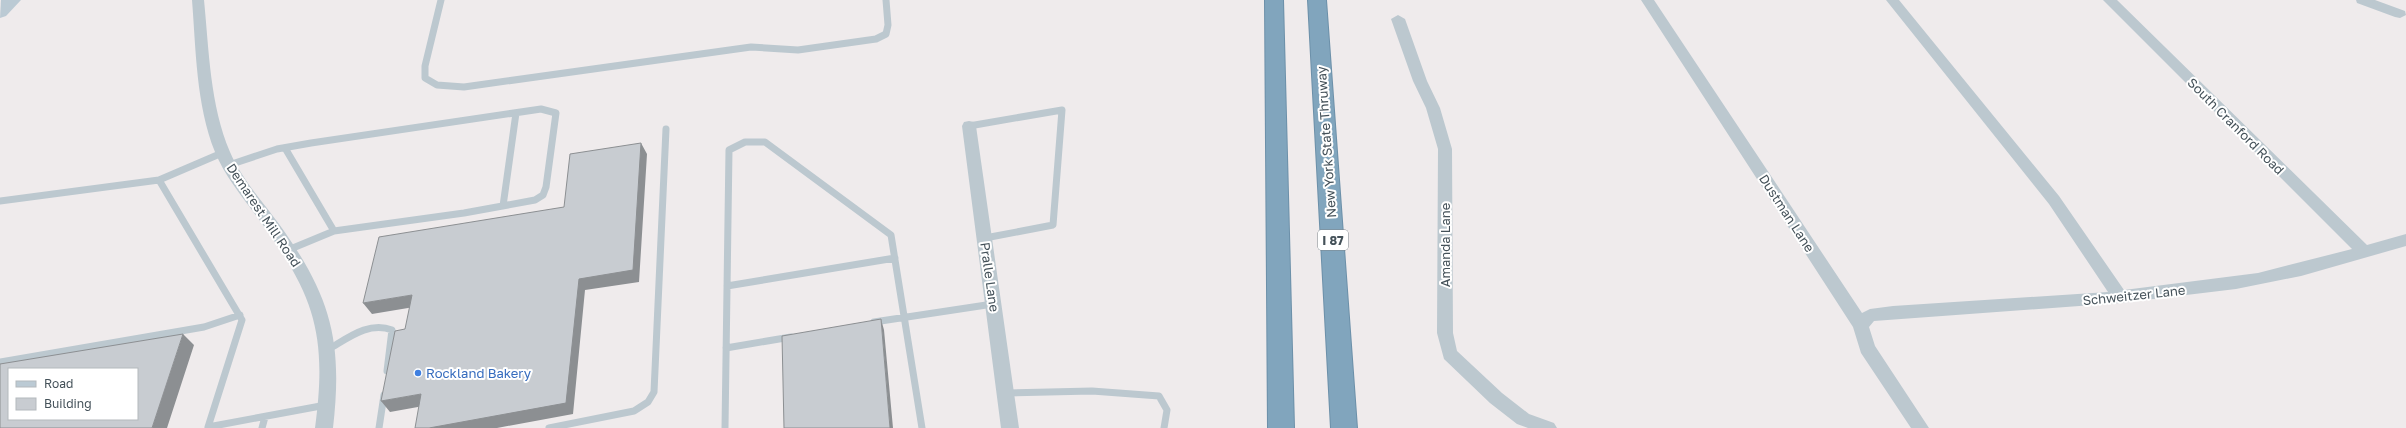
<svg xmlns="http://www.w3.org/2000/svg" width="2406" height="428" viewBox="0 0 2406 428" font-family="'Golos Text',sans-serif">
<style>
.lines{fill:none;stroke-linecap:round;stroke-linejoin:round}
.highway-casing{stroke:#6c90a9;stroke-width:2}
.lane{stroke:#bcc8cf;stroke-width:7}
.street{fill:#bcc8cf;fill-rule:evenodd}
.secondary{fill:#bbcad4;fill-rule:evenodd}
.highway{fill:#81a5bd;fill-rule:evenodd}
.shaded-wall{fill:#8c8f92}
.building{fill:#c8ccd1;stroke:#8c8f92;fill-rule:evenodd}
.shop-dot{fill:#3f7fe0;stroke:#fff;stroke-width:1.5}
.labels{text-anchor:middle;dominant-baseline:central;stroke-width:4;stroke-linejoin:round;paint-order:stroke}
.shield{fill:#fff;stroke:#7c858b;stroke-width:1}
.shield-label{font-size:12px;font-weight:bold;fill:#445159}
.street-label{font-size:13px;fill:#445159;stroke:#fff}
.shop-label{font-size:13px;fill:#366cbe;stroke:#fff;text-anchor:start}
</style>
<rect width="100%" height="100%" fill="#efebec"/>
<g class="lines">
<defs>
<path id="highway" d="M1265,0H1283L1294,428H1268Z
M1308,0H1326L1357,428H1331Z"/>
</defs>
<use href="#highway" class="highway-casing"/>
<path class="lane" d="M441,0L425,66V78L437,85L464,87L751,47L798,50L876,39L886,34L888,25L886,0
M969,126L1062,110L1053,225L985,238
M285,148L334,231
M222,153L159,180L242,320L208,427L326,405
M229,165L277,149L311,143L541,109L556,113L546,187L543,195L535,200L464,213L334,231L288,250
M0,201L159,180
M503,206L516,113
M727,286L895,258
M874,322L993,304
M726,348L791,337
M329,349C348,338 369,321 392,330L387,371
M0,362L204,327L240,315
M1006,393L1092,391L1159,396L1167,410L1164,428
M262,428L265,417
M379,428L384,395
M549,428L634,411L648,402L654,392L666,129
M725,428L729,150L745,142H765L891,235L922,428"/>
<path class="street" d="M192,0H204C209,50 210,105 230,152C241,178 262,201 279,224C331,296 343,341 333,428H315C327,338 316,298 263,225C246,201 226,179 215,152C196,104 196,50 192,0Z
M1641,0H1654L1862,313L1870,309L1893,306L2108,292L2049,204L1886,0H1899L2059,196L2124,290L2258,273L2352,249L2103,0H2117L2367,245L2406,234V246L2301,276L2236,289L2120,303L1874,321L1869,327L1875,346L1929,428H1911L1861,353L1853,327Z
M2356,0H2375L2405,11L2406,15L2400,18L2395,17L2357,3Z
M1398,15L1405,19L1427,81L1440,108L1452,149L1453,333L1457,351L1502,393L1529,414L1554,423L1557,428H1528L1517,424L1490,403L1444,359L1437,333L1438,149L1426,108L1413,81L1391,19Z
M969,121L974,122L976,126L1019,428H1001L962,126L964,122Z"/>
<path class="secondary" d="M1,0H21L6,16L0,18Z"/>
<use href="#highway" class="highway"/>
</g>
<path class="shaded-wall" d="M641,143L647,154L639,282L585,290L573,414L497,428H429L579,279Z
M412,295L420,306L372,314L363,303Z
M881,319L884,330L893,428H890Z
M183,334L194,345L167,428H152Z
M421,394L429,405L390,412L381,401Z"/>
<path class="building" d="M641,143L633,270L579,279L566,403L429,428H415L421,394L381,401L395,331L405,329L412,295L363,303L379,237L564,207L570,154Z
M881,319L890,428H784L782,336Z
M183,334L152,428H0V364ZM9,369H137V419H9Z"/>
<circle class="shop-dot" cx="418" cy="373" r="4"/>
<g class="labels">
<rect class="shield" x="1318" y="230" width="30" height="20" rx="3"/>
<g class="shield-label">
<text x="1333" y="240">I 87</text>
</g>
<g class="street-label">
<text transform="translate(2236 126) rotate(45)">South Cranford Road</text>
<text transform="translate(1326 142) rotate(-94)">New York State Thruway</text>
<text transform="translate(1787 213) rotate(57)">Dustman Lane</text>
<text transform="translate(264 215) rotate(56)">Demarest Mill Road</text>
<text transform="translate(1445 245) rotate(-90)">Amanda Lane</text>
<text transform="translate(990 277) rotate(82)">Pralle Lane</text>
<text transform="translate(2134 295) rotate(-6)">Schweitzer Lane</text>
</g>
<g class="shop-label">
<text x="426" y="373">Rockland Bakery</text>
</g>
</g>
<rect x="8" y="368" width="130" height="52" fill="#ffffff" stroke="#b4b9bd"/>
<rect x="16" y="381" width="20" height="6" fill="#bbcad4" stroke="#b4b9bd"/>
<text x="44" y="388" font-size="12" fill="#445159">Road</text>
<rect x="16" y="398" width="20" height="12" fill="#c8ccd1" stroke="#b4b9bd"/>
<text x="44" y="408" font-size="12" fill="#445159">Building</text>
</svg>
